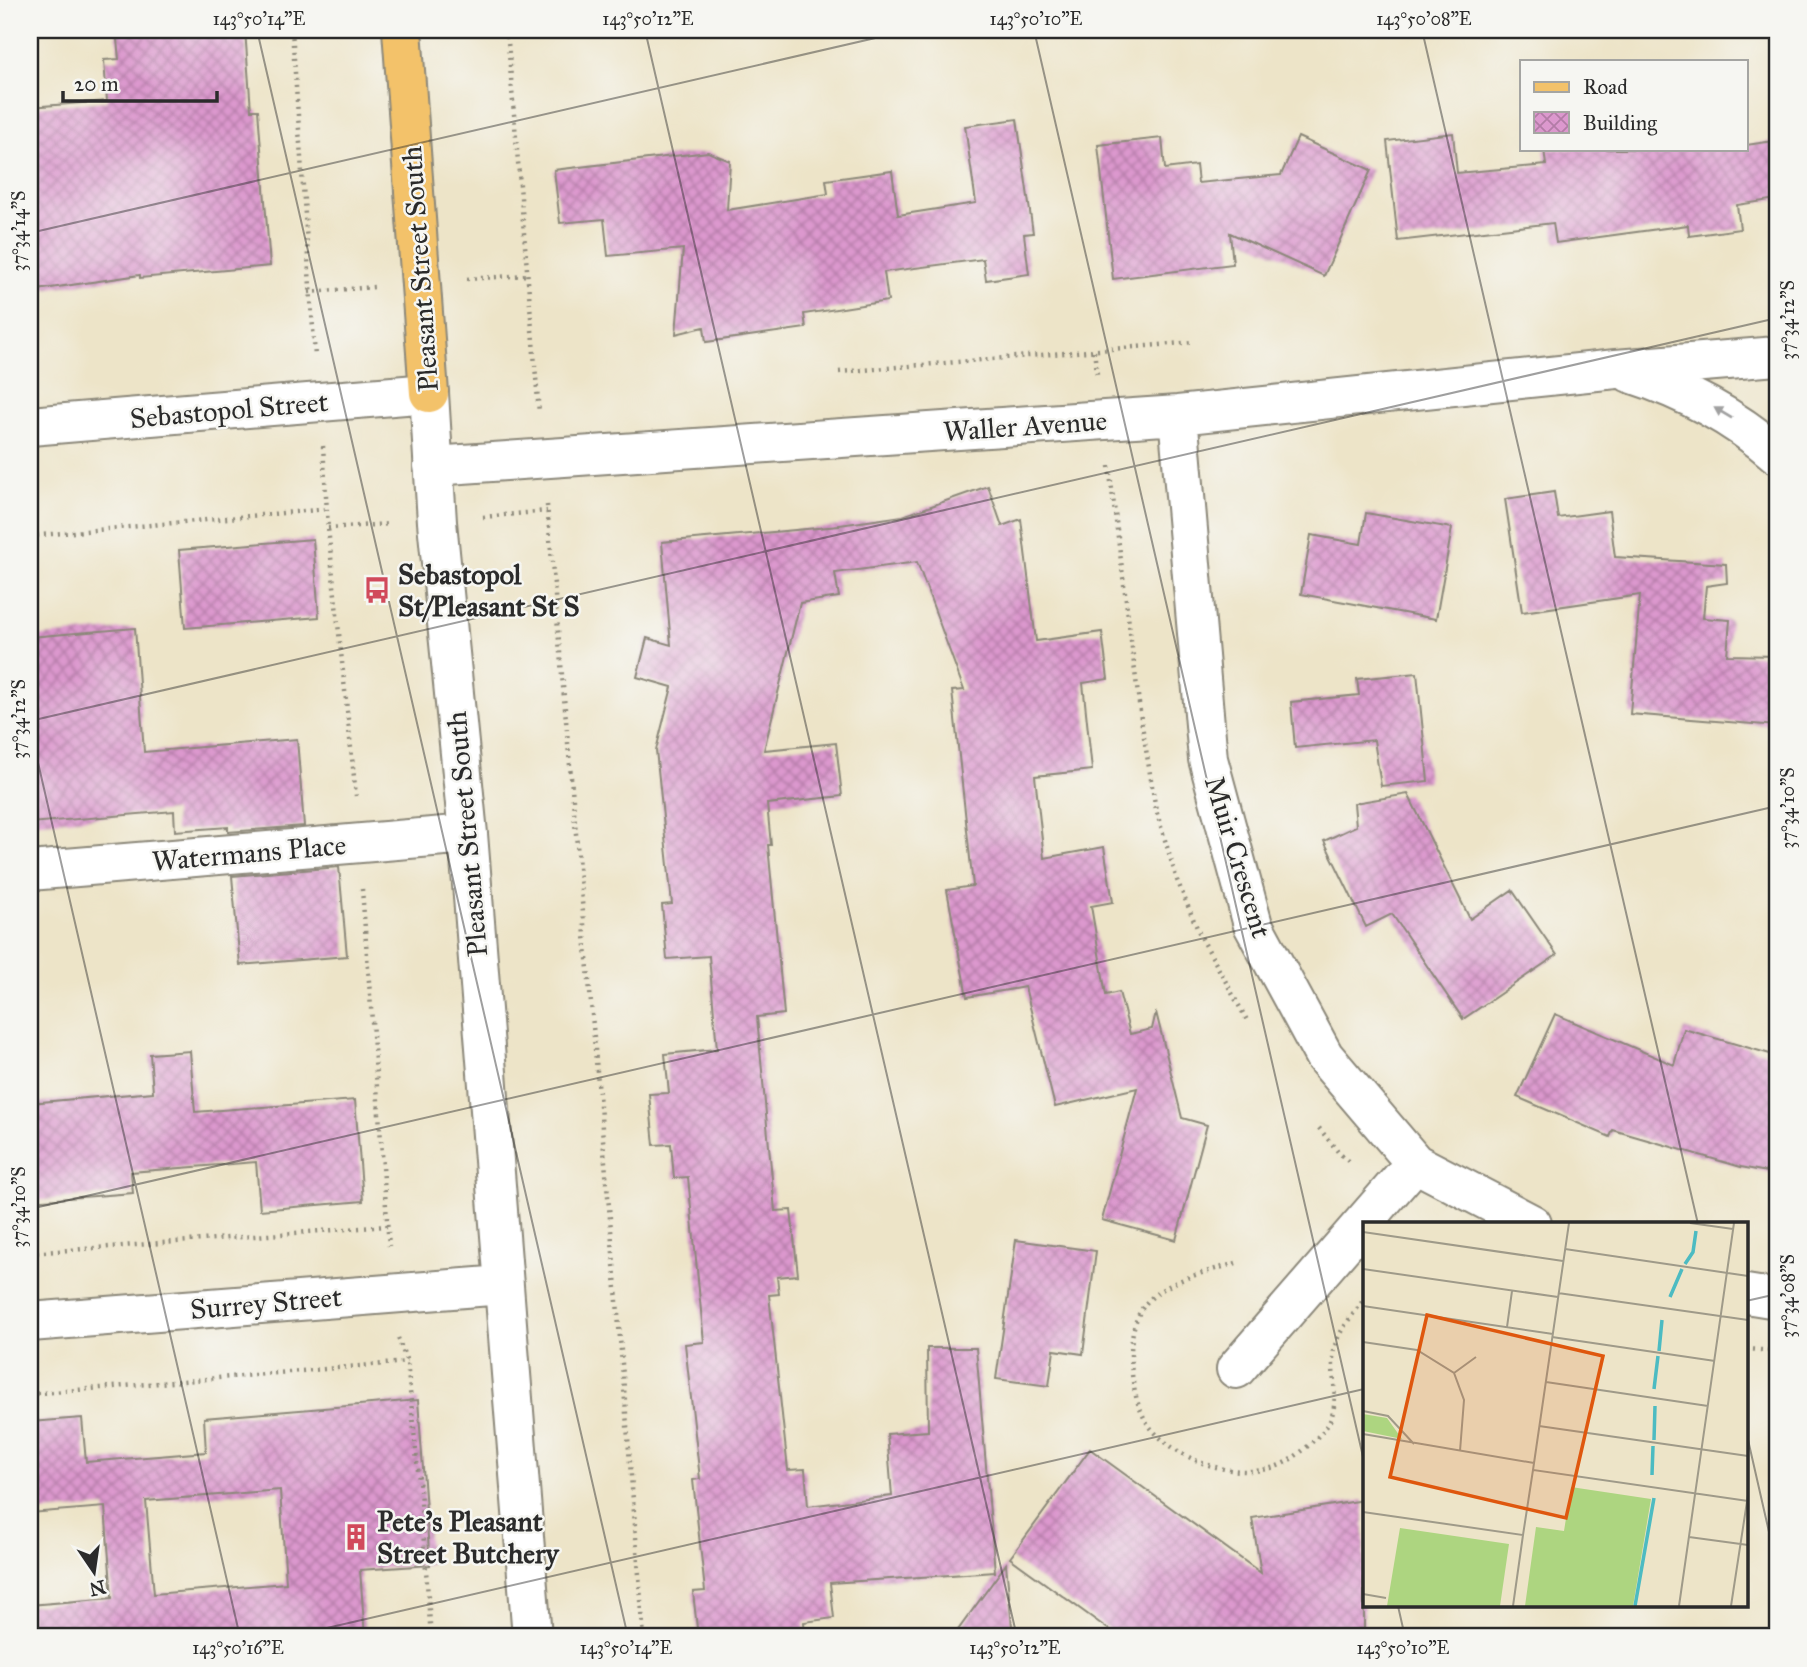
<svg xmlns="http://www.w3.org/2000/svg" width="1807" height="1667" viewBox="0 0 1807 1667" font-family="'IM FELL Great Primer',serif">
<style>
.building{fill:url(#building-cross-hatch);fill-rule:evenodd}
.lines{fill:none;stroke-linecap:round;stroke-linejoin:round}
.minor-casing{stroke:#8c887a;stroke-width:42}
.major-casing{stroke:#8c887a;stroke-width:42}
.path{stroke:#8c887a;stroke-width:4.5;stroke-dasharray:2 5;stroke-linecap:butt}
.minor{stroke:#fff;stroke-width:38}
.major{stroke:#f3c26a;stroke-width:38}
.oneway{fill:#a0a0a0}
.ticks{fill:none;stroke:#2b2b2b;stroke-width:2;stroke-opacity:0.45}
.labels{text-anchor:middle;dominant-baseline:central;stroke-width:5;stroke-linejoin:round;paint-order:stroke}
.street-label{font-size:28px;fill:#2b2b2b;stroke:#f6f6f2}
.poi-label{font-size:28px;font-weight:bold;fill:#2b2b2b;stroke:#f6f6f2;text-anchor:start}
.inset-river{fill:none;stroke:#4cbbc2;stroke-width:3.5}
.inset-road{fill:none;stroke:#9f9a89;stroke-width:2}
.view{fill:#df570e;fill-opacity:0.15;stroke:#df570e;stroke-width:3.5}
.inset-edge{fill:none;stroke:#2b2b2b;stroke-width:3.5}
.neatline{fill:none;stroke:#2b2b2b;stroke-width:2.5}
.ticks-label{font-size:18px;text-anchor:middle;fill:#2b2b2b}
</style>
<defs>
<pattern id="building-cross-hatch" width="8" height="8" patternUnits="userSpaceOnUse" patternTransform="scale(1.75)"><rect width="8" height="8" fill="#dc98ce"/><path d="M0 0l8 8M0 8l8-8" fill="none" stroke="#b37ca7"/></pattern>
</defs>
<rect width="100%" height="100%" fill="#f6f6f2"/>
<filter id="ink" filterUnits="userSpaceOnUse"><feTurbulence type="fractalNoise" baseFrequency=".0143" numOctaves="2"/><feDisplacementMap in="SourceGraphic" scale="14" xChannelSelector="R" yChannelSelector="G"/><feConvolveMatrix kernelMatrix="1 2 1 2 8 2 1 2 1" color-interpolation-filters="sRGB"/></filter>
<filter id="wash" filterUnits="userSpaceOnUse"><feTurbulence type="fractalNoise" baseFrequency=".00686" numOctaves="4" result="noise"/><feDisplacementMap in="SourceGraphic" scale="28" xChannelSelector="R" yChannelSelector="G"/><feGaussianBlur stdDeviation="1.57" result="paint"/><feColorMatrix in="noise" values="0 0 0 0 0 0 0 0 0 0 0 0 0 0 0 0 0 1.4 0 .05"/><feComposite in="paint" operator="in"/></filter>
<g filter="url(#wash)">
<rect width="100%" height="100%" fill="#ede4c8"/>
<g id="blocks">
<path class="building" d="M116,30H245L251,110H258L270,266L140,278V275L30,291V107L107,101L104,60L119,59Z
M1017,119L1033,233L1024,234L1029,274L986,280L983,259L884,272L888,301L804,314L806,328L706,342L704,327L676,334L683,249L608,256L604,219L560,223L554,170L708,152L730,161L727,210L828,194L826,180L892,171L898,215L976,203L965,126Z
M1453,133L1457,173L1546,165L1544,149H1746V145L1774,141L1777,164V199L1737,205L1740,229L1689,236L1688,225L1556,243L1553,223L1398,241L1387,141Z
M1298,137L1371,170L1324,276L1230,233L1233,264L1113,279L1098,145L1162,138L1165,169L1196,165L1198,183L1281,175Z
M988,486L1002,526L1021,519L1036,641L1102,632L1108,679L1083,683L1092,770L1035,776L1044,858L1104,847L1113,902L1091,906L1106,995L1119,992L1130,1034L1152,1029L1156,1012L1182,1118L1207,1125L1176,1240L1102,1220L1137,1088L1055,1107L1025,987L967,997L947,890L973,886L952,691L964,690L917,562L835,573L839,597L800,603L764,750L836,743L842,796L767,804L771,845H768L784,1014L757,1017L775,1211L791,1210L798,1275L777,1277L779,1294L769,1295L788,1470L805,1469L808,1506L892,1496L887,1434L928,1431L927,1348H976L995,1572L830,1583L834,1618L804,1622L805,1637H698L693,1592L705,1591L693,1480L700,1479L685,1344L704,1342L688,1177L674,1178L671,1144L654,1145L649,1094L669,1093L665,1054L717,1049L709,956L667,959L662,905L672,904L656,750L672,687L637,677L647,638L671,645L662,542L839,526V525L903,516Z
M1554,492L1558,518L1609,511L1615,557L1726,564L1727,583L1706,586L1703,618L1730,620L1727,655L1777,656V726L1630,714L1640,595L1522,612L1505,499Z
M1366,513L1452,528L1436,619L1301,594L1311,535L1361,544Z
M313,539L319,617L185,628L179,550Z
M135,628L144,752L297,739L304,826L228,832V827L175,831L174,811L30,823V637Z
M1417,673L1428,781L1381,786L1374,740L1295,748L1291,702L1359,695L1357,679Z
M1408,794L1470,919L1512,890L1557,955L1463,1019L1392,914L1366,927L1324,841L1356,826L1354,803Z
M339,867L347,956L240,965L232,876Z
M1555,1014L1674,1065L1684,1029L1777,1056V1174L1741,1167L1613,1130L1610,1137L1517,1097Z
M190,1051L195,1112L355,1100L363,1201L260,1210L256,1162L131,1172L133,1193L30,1201V1103L153,1092L150,1054Z
M1016,1240L1096,1251L1083,1354L1054,1350L1049,1386L996,1379Z
M418,1400L430,1565L360,1570L365,1637H30V1605L112,1598L105,1507L30,1513V1422L82,1418L86,1462L206,1452L204,1418ZM280,1490L286,1583L154,1594L146,1501Z
M1090,1449L1261,1573L1252,1518L1364,1500V1629L1311,1637H1119L1010,1558Z
M1006,1564L1013,1637H953Z"/>
</g>
</g>
<g filter="url(#ink)">
<use href="#blocks" fill-opacity="0" stroke="#8c887a" stroke-width="2"/>
<g class="lines">
<defs>
<path id="minor" d="M1630,373C1686,391 1733,416 1777,454
M1178,415L1208,759L1253,925L1324,1056L1415,1163L1532,1224
M30,426L429,393L437,522L468,834L532,1637
M433,466L1178,415L1616,369L1777,356
M30,871L468,834
M1746,1294L1777,1299
M30,1322L503,1285
M1236,1369L1415,1163"/>
<path id="major" d="M402,30L429,393"/>
</defs>
<use href="#minor" class="minor-casing"/>
<use href="#major" class="major-casing"/>
<path class="path" d="M292,30L315,357
M507,30L539,413
M467,279L527,275
M309,292L375,287
M1094,351L1097,374
M839,372L1194,342
M323,446L328,528L356,796
M1109,466L1141,719L1156,810L1177,880L1200,935L1248,1022
M547,505L614,1264L644,1637
M483,517L547,511
M328,528L390,524
M30,536L327,509
M362,889L389,1246
M1319,1128L1339,1153L1350,1163
M30,1253L387,1226
M1236,1263C1208,1272 1169,1279 1148,1301C1134,1316 1131,1336 1131,1356C1131,1379 1136,1409 1150,1427C1177,1460 1231,1479 1271,1468C1291,1463 1309,1446 1323,1431C1344,1408 1329,1376 1334,1349C1338,1331 1354,1314 1364,1299
M398,1338L407,1362L420,1490L431,1637
M1746,1349L1777,1351
M30,1394L407,1362"/>
<use href="#minor" class="minor"/>
<use href="#major" class="major"/>
</g>
<defs><path id="oneway-solid" d="M-6-.8H1V-3.2L6.5 0L1 3.2V.8H-6Z" transform="scale(1.75)"/></defs>
<use class="oneway" href="#oneway-solid" transform="translate(1723 413) rotate(-149)"/>
</g>
<path class="ticks" d="M257,30L628,1637M645,30L1017,1637M1034,30L1364,1461M1422,30L1698,1224M30,233L910,30M30,721L1777,318M30,728L240,1637M30,1209L1777,806M1746,1301L1777,1294M1746,1431L1777,1567M1398,1606L1405,1637M288,1637L1364,1389"/>
<defs>
<symbol id="bus-bare" viewBox="-9 -9 18 18"><path d="M-5-6H5V4H4V6H2V4H-2V6H-4V4H-5ZM-3.5-4V0h7V-4ZM-3.5 1.2v1.5H-2V1.2ZM2 1.2v1.5H3.5V1.2Z" fill="#d1495b" stroke="#f6f6f2" stroke-width="2.5" paint-order="stroke"/></symbol>
<symbol id="building-bare" viewBox="-9 -9 18 18"><path d="M-4-6H4V6H1V3H-1V6H-4ZM-2.5-4.3h1.7v1.8h-1.7ZM.8-4.3h1.7v1.8H.8ZM-2.5-1h1.7V.8h-1.7ZM.8-1h1.7V.8H.8Z" fill="#d1495b" stroke="#f6f6f2" stroke-width="2.5" paint-order="stroke"/></symbol>
</defs>
<g fill-rule="evenodd">
<use href="#bus-bare" x="358" y="571" width="38" height="38"/>
<use href="#building-bare" x="337" y="1518" width="38" height="38"/>
</g>
<g class="labels">
<g class="street-label">
<text transform="translate(420 269) rotate(-94)">Pleasant Street South</text>
<text transform="translate(229 410) rotate(-5)">Sebastopol Street</text>
<text transform="translate(1025 426) rotate(-4)">Waller Avenue</text>
<text transform="translate(467 834) rotate(-95)">Pleasant Street South</text>
<text transform="translate(249 853) rotate(-5)">Watermans Place</text>
<text transform="translate(1238 857) rotate(73)">Muir Crescent</text>
<text transform="translate(266 1303) rotate(-5)">Surrey Street</text>
</g>
<g class="poi-label">
<text x="398" y="574">Sebastopol<tspan x="398" dy="32">St/Pleasant St S</tspan></text>
<text x="377" y="1521">Pete's Pleasant<tspan x="377" dy="32">Street Butchery</tspan></text>
</g>
</g>
<g transform="translate(1363 1222)">
<rect width="385" height="385" fill="#ede4c8"/>
<path d="M0,192L24,196L39,217L0,209ZM208,265L288,277L270,384H162L173,305L201,309ZM37,306L146,322L137,384H24Z" fill="#add580"/>
<path class="inset-river" d="M322,42L330,30L333,9M307,75L319,47M296,129L299,98M291,167L295,134M291,218L292,184M289,253L290,224M272,384L291,276"/>
<path class="inset-road" d="M206,1L170,248L385,279M327,1L370,7M0,10L200,39M202,27L385,54M0,47L195,75M195,71L385,98M0,84L190,112M144,105L149,69M189,115L352,139M0,120L54,128L91,151L101,178L97,229M91,151L113,135M183,160L345,184M0,189L25,194L51,222M176,204L385,234M0,212L171,241M0,290L160,313L150,384M160,313L170,248M326,315L385,323M0,372L23,376M316,384L371,1M368,384L385,273"/>
<path class="view" d="M64,93L240,134L203,296L27,255Z"/>
<rect width="385" height="385" class="inset-edge"/>
</g>
<rect width="1807" height="1667" fill="none" stroke="#f6f6f2" stroke-width="77"/>
<rect x="1520" y="60" width="228" height="91" fill="#f6f6f2" stroke="#a5a5a2" stroke-width="2"/>
<rect x="1534" y="82" width="35" height="10" fill="#f3c26a" stroke="#a5a5a2" stroke-width="2"/>
<text x="1583" y="94" font-size="21" fill="#2b2b2b">Road</text>
<rect x="1534" y="112" width="35" height="21" fill="url(#building-cross-hatch)" stroke="#a5a5a2" stroke-width="2"/>
<text x="1583" y="130" font-size="21" fill="#2b2b2b">Building</text>
<g transform="translate(94 1572) rotate(167)" stroke="#f6f6f2" stroke-width="5" paint-order="stroke">
<path d="M0-5L12 26L0 18L-12 26Z" fill="#2b2b2b"/>
<text y="-10" font-size="19" font-weight="bold" text-anchor="middle" fill="#2b2b2b">N</text>
</g>
<path d="M63 91v10h154v-10" fill="none" stroke="#2b2b2b" stroke-width="3.5"/>
<text x="74" y="91" font-size="21" fill="#2b2b2b" stroke="#f6f6f2" stroke-width="5" paint-order="stroke">20 m</text>
<rect x="38" y="38" width="1731" height="1590" class="neatline"/>
<g class="ticks-label">
<text x="259" y="25">143°50'14"E</text>
<text x="648" y="25">143°50'12"E</text>
<text x="1036" y="25">143°50'10"E</text>
<text x="1424" y="25">143°50'08"E</text>
<text transform="translate(19 231) rotate(-90)" y="6">37°34'14"S</text>
<text transform="translate(1788 320) rotate(-90)" y="6">37°34'12"S</text>
<text transform="translate(19 719) rotate(-90)" y="6">37°34'12"S</text>
<text transform="translate(1788 808) rotate(-90)" y="6">37°34'10"S</text>
<text transform="translate(19 1207) rotate(-90)" y="6">37°34'10"S</text>
<text transform="translate(1788 1296) rotate(-90)" y="6">37°34'08"S</text>
<text x="238" y="1654">143°50'16"E</text>
<text x="626" y="1654">143°50'14"E</text>
<text x="1015" y="1654">143°50'12"E</text>
<text x="1403" y="1654">143°50'10"E</text>
</g>
</svg>
